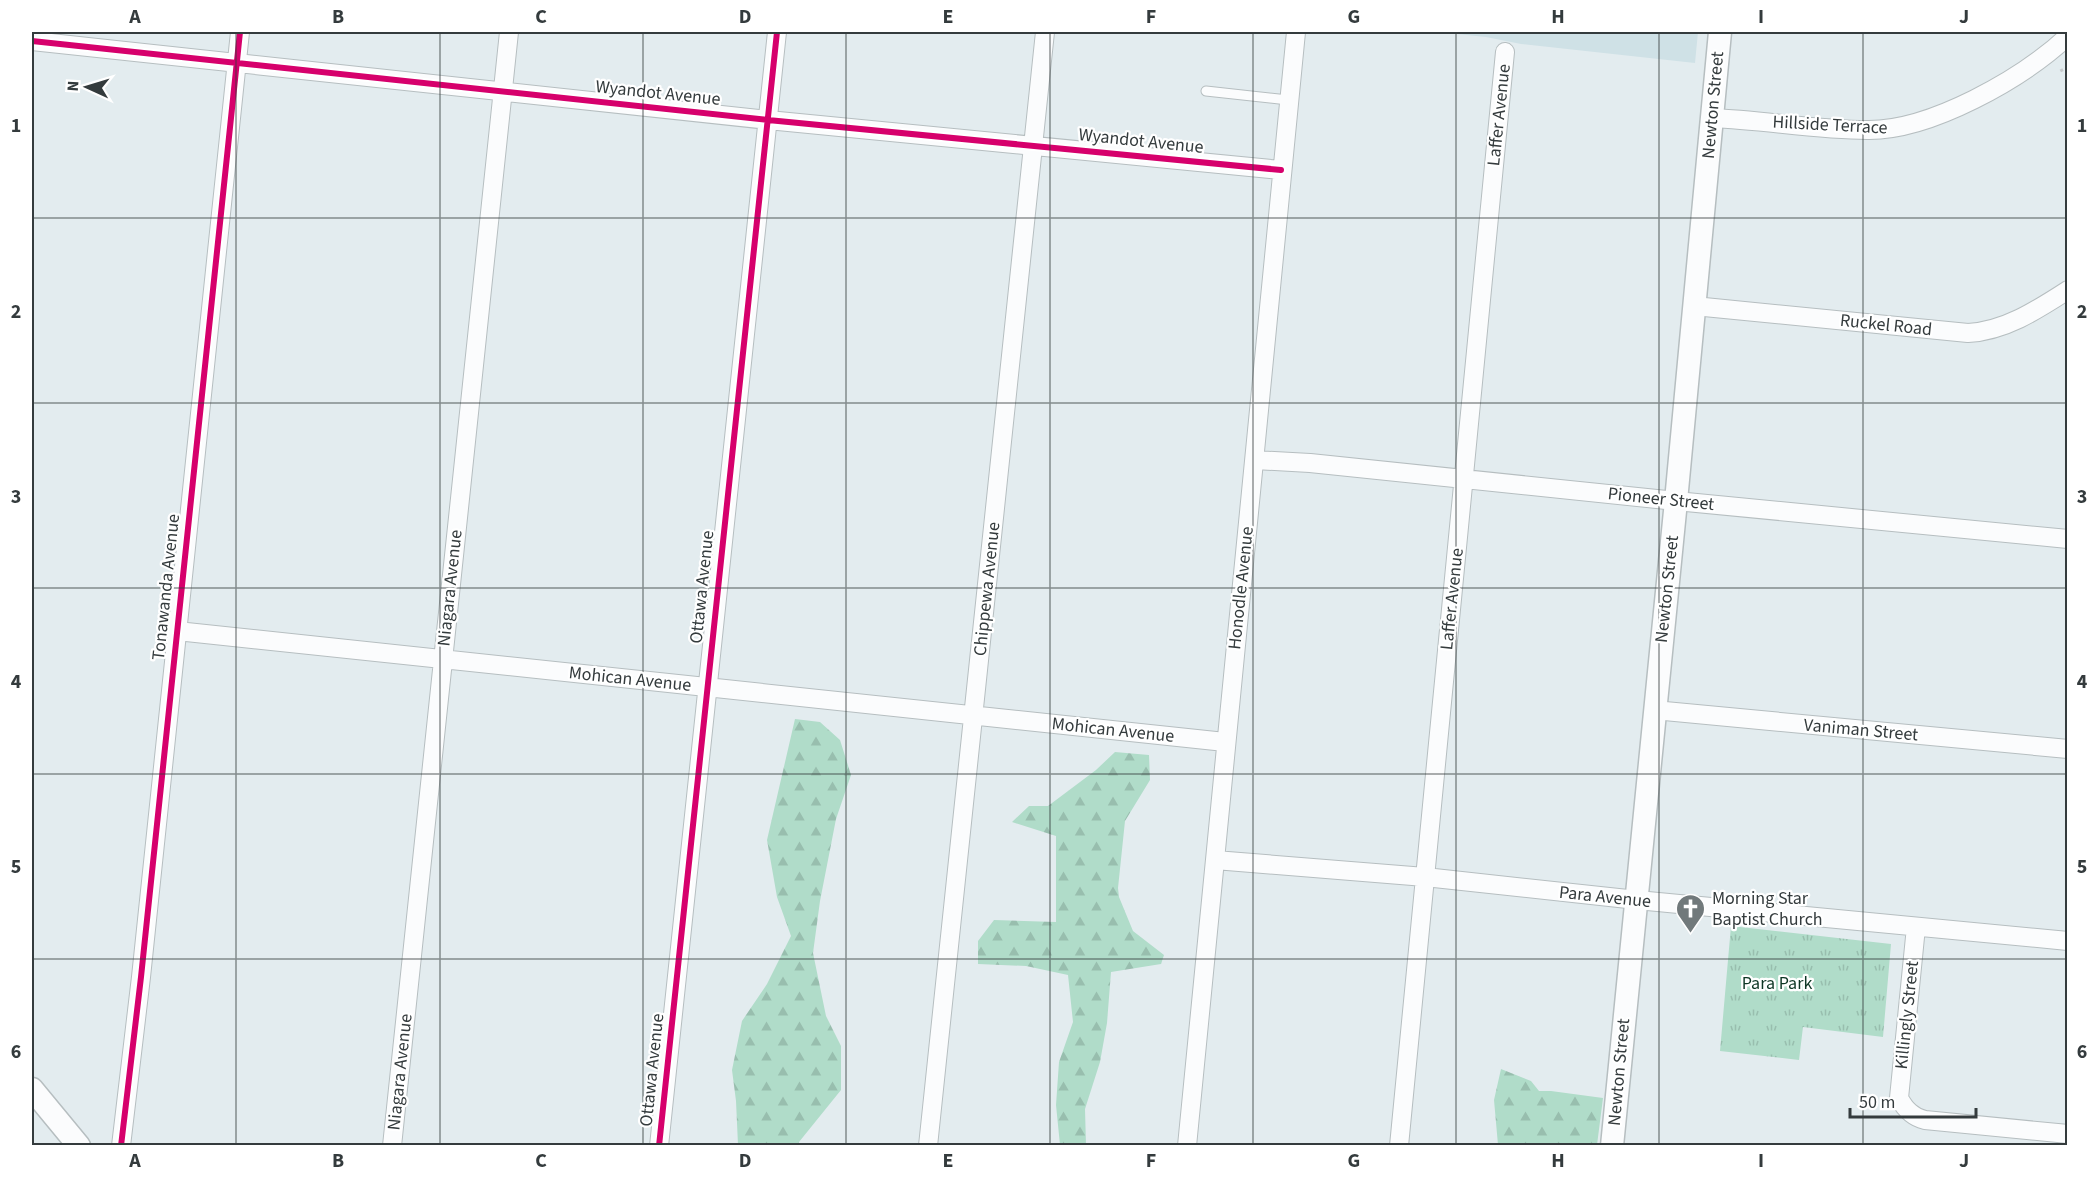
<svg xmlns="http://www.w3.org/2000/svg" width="2099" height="1177" viewBox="0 0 2099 1177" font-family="'Source Sans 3',sans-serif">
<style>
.built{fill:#cfe1e6}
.grass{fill:url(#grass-tufts)}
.forest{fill:url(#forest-firs)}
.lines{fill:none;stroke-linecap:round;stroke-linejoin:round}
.service-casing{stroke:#b6bec0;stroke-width:11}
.minor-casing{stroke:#b6bec0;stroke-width:20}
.tertiary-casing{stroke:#b6bec0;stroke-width:25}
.path{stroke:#c6cacc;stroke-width:3;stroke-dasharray:3 4.5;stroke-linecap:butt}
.service{stroke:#fbfcfd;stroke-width:9}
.minor{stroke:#fbfcfd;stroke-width:18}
.tertiary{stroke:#fbfcfd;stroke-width:22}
.cycleway-casing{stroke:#fff;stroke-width:10}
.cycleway{stroke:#d6006c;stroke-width:6}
.grid{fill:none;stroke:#343b3d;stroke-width:1.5;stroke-opacity:0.55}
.labels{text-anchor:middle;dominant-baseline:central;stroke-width:4.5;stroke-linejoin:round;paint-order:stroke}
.street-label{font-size:18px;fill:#343b3d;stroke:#fff}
.poi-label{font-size:18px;fill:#343b3d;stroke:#fff;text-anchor:start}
.park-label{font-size:18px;fill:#0d3624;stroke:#fff}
.neatline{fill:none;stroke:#343b3d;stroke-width:2}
.grid-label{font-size:20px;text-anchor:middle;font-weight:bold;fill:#343b3d}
</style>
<defs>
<pattern id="grass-tufts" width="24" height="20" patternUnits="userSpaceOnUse" patternTransform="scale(1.5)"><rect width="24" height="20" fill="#b0dcc9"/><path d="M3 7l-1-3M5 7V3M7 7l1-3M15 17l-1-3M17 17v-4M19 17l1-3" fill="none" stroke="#98beae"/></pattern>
<pattern id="forest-firs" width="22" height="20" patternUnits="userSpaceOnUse" patternTransform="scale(1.5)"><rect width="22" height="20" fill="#b0dcc9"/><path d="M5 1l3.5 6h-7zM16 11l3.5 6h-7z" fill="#98beae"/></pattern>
</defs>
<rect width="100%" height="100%" fill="#e3ecef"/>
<path class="built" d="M1437,32H1698L1695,63L1521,44L1486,37Z"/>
<path class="grass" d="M1731,926L1891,944L1883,1037L1803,1027L1799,1060L1720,1051Z"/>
<path class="forest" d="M795,719L820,722L840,740L851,775L836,819L820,901L813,953L826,1016L841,1046V1090L799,1142V1145H738L736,1101L732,1070L742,1021L767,984L791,936L777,897L767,840Z
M1115,752L1149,755L1150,780L1125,821L1118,888L1119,897L1133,931L1164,955L1161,964L1111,972L1107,1023L1100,1062L1085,1109L1086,1145H1060L1056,1105L1059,1062L1073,1022L1068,975L1026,966L978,964V941L994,920L1056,922V836L1012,822L1029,806H1048L1096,770Z
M1501,1069L1531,1081L1539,1091H1551L1603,1098L1597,1145H1498L1494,1100Z"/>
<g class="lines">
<defs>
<path id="service" d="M1206,91L1288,100"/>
<path id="minor" d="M32,41L768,120L1281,170
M1712,118C1763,120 1817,130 1867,130C1930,131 2022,79 2068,36
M1694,306L1968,333C2005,331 2037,310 2068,290
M1255,460L1310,463L1676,501L2068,539
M177,631L1225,742
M1654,710L2068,749
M1215,860L1425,877L1637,900L2068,941
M1916,927L1899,1098C1905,1109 1912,1117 1925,1120L2068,1134
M121,1146L141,977L240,32
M392,1146L509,32
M659,1146L777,32
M928,1146L1045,32
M1187,1146L1296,32
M1399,1146L1505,52"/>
<path id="tertiary" d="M32,1089L79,1146
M1612,1146L1676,501L1720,32"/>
</defs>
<use href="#service" class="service-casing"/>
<use href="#minor" class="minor-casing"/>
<use href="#tertiary" class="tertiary-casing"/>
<path class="path" d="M2061,69L2064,75"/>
<use href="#service" class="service"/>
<use href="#minor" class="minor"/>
<use href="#tertiary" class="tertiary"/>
<defs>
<path id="cycleway" d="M32,41L768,120L1281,170
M121,1146L141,977L240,32
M659,1146L777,32"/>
</defs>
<use href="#cycleway" class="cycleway-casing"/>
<use href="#cycleway" class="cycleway"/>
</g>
<path class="grid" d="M236,32V1146M440,32V1146M643,32V1146M846,32V1146M1050,32V1146M1253,32V1146M1456,32V1146M1659,32V1146M1863,32V1146M32,218H2068M32,403H2068M32,588H2068M32,774H2068M32,959H2068"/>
<defs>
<symbol id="church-pin" viewBox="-11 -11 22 30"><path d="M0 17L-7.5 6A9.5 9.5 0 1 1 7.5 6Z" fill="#71797b" stroke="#fff"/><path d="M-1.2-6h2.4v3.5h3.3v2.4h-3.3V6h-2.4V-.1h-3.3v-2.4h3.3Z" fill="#fff"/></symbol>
</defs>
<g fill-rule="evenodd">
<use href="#church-pin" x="1674" y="892" width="33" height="45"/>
</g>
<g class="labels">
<g class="street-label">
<text transform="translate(658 93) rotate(6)">Wyandot Avenue</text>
<text transform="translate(1713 105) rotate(-85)">Newton Street</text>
<text transform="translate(1499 115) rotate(-84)">Laffer Avenue</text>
<text transform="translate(1830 125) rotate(3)">Hillside Terrace</text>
<text transform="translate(1141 141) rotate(6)">Wyandot Avenue</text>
<text transform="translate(1886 325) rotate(6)">Ruckel Road</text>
<text transform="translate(1661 499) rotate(6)">Pioneer Street</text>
<text transform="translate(166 587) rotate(-84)">Tonawanda Avenue</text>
<text transform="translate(702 587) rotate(-84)">Ottawa Avenue</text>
<text transform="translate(450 588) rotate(-84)">Niagara Avenue</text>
<text transform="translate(1241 588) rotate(-84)">Honodle Avenue</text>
<text transform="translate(987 589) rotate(-84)">Chippewa Avenue</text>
<text transform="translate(1667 589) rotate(-84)">Newton Street</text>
<text transform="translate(1452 599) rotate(-84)">Laffer Avenue</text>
<text transform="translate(630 679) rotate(6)">Mohican Avenue</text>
<text transform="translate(1113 730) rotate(6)">Mohican Avenue</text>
<text transform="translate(1861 730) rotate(5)">Vaniman Street</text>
<text transform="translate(1605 897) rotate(6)">Para Avenue</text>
<text transform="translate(1907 1015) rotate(-84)">Killingly Street</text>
<text transform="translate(652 1070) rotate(-84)">Ottawa Avenue</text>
<text transform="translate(400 1072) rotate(-84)">Niagara Avenue</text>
<text transform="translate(1619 1072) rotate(-85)">Newton Street</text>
</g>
<g class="poi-label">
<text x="1712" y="898">Morning Star<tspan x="1712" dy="21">Baptist Church</tspan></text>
</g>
<g class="park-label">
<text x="1777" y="983">Para Park</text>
</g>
</g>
<rect width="2099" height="1177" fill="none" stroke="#ffffff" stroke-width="66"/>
<g transform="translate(87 87) rotate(274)" stroke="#ffffff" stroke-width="4.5" paint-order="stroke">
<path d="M0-4.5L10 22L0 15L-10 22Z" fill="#343b3d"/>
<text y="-9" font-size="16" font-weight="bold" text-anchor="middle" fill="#343b3d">N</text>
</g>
<path d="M1850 1108v9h126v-9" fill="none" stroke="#343b3d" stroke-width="3"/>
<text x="1859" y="1108" font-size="18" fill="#343b3d" stroke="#ffffff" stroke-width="4.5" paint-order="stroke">50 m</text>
<rect x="33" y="33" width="2033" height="1111" class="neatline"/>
<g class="grid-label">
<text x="135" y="23">A</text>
<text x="338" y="23">B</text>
<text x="541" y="23">C</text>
<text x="745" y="23">D</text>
<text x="948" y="23">E</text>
<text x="1151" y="23">F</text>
<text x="1354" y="23">G</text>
<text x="1558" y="23">H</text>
<text x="1761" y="23">I</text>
<text x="1964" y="23">J</text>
<text x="16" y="132">1</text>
<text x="2082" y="132">1</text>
<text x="16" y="318">2</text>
<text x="2082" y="318">2</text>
<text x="16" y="503">3</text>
<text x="2082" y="503">3</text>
<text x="16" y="688">4</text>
<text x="2082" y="688">4</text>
<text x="16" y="873">5</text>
<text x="2082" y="873">5</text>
<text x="16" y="1058">6</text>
<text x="2082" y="1058">6</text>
<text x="135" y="1167">A</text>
<text x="338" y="1167">B</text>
<text x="541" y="1167">C</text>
<text x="745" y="1167">D</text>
<text x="948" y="1167">E</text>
<text x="1151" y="1167">F</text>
<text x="1354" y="1167">G</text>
<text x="1558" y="1167">H</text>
<text x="1761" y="1167">I</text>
<text x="1964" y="1167">J</text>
</g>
</svg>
